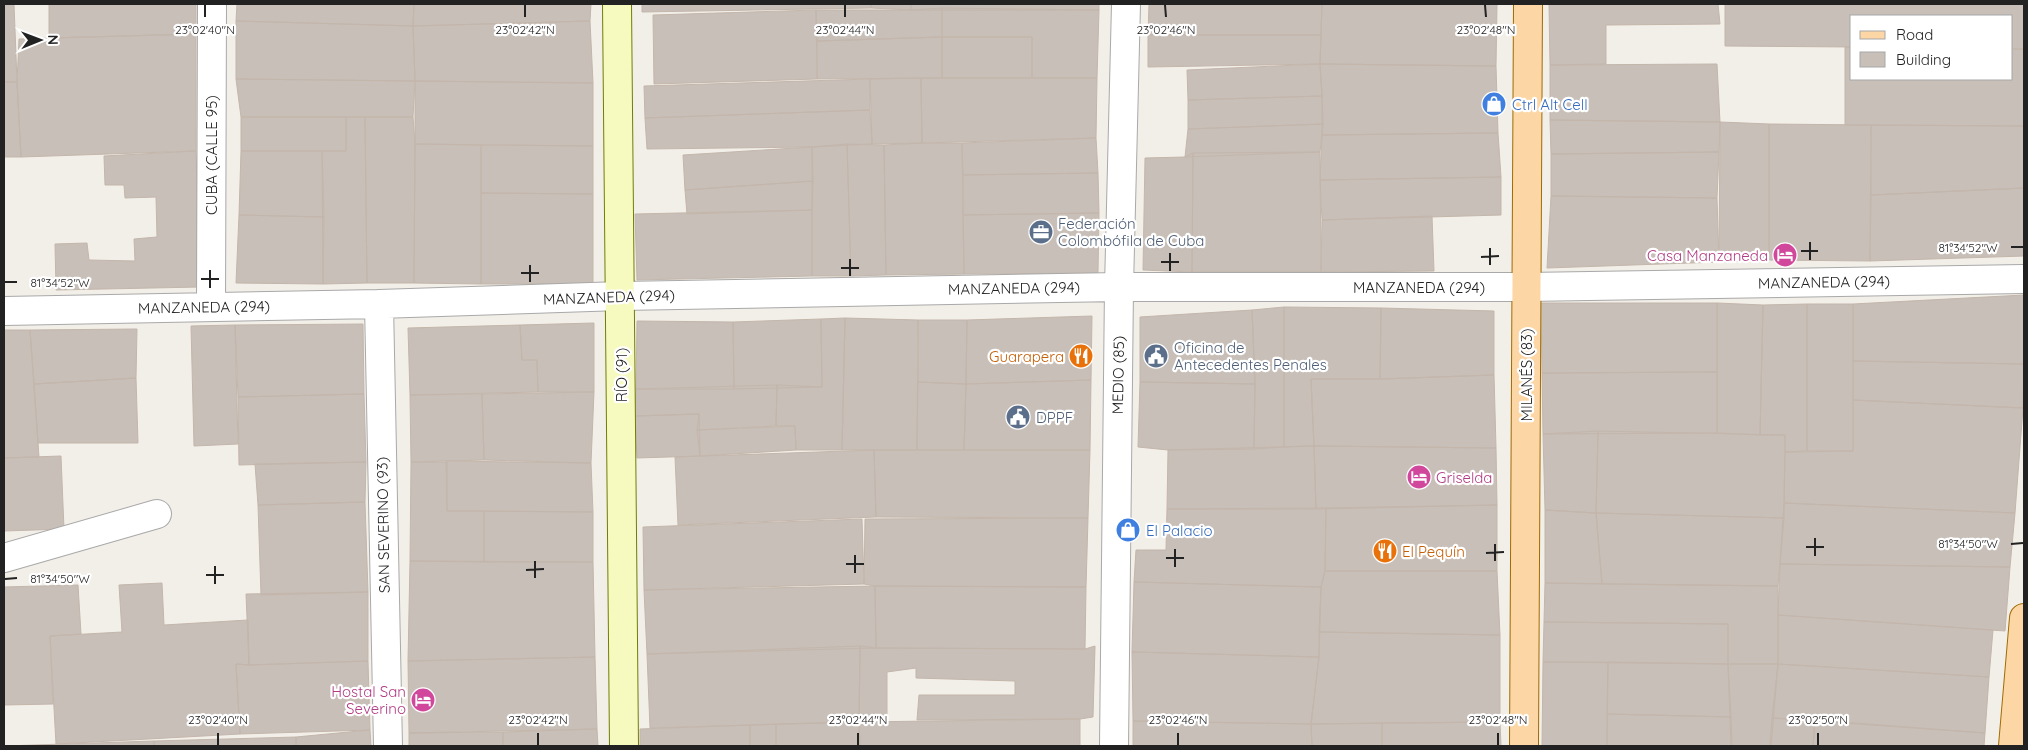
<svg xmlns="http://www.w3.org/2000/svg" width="2028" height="750" viewBox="0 0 2028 750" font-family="Quicksand,sans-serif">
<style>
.building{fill:#c7bfb8;stroke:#c4b6ab}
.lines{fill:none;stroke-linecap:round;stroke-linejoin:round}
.street-casing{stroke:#a9a9a9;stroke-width:30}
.secondary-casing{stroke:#707d05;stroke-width:30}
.primary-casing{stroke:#a06b00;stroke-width:30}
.street{stroke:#fff;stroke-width:28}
.secondary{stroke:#f7fabf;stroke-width:28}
.primary{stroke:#fcd6a4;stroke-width:28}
.ticks{fill:none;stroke:#222;stroke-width:2}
.labels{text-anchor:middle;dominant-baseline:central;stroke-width:4.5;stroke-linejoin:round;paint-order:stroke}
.shop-label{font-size:15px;fill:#366cbe;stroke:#fff;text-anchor:start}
.street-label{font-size:15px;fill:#222;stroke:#fff}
.service-label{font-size:15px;fill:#4e5e75;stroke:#fff;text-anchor:start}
.hotel-label{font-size:15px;fill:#b23c85;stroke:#fff;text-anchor:end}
.food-label{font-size:15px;fill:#c56008;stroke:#fff;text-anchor:end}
.ticks-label{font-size:12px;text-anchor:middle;fill:#222;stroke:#fff;stroke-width:4.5;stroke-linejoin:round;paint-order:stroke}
</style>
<rect width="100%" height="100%" fill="#f2efe9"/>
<path class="building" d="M4,4H14L17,82H4Z
M49,4H196V34L49,38Z
M237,4H414L413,26L236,21Z
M414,4H591L590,21L413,26Z
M642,4H871V8L642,12Z
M871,4H911V10L871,8Z
M911,4H1099V10H911Z
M1149,4H1322L1321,35H1148Z
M1322,4H1497L1496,66L1320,64Z
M1549,4H1718L1720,24L1606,25V64L1550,65Z
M1725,4H2024V49H2012V16H1852V47L1725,46Z
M942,8V37L817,41L816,10H911Z
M942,8L1099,10L1097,78H1032V37H942Z
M816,10L817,79L654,84L653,15Z
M236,21L413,26L415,81L236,79Z
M590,21L593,83L415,81L413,26Z
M196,34V151L21,157L17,82L19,39Z
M1148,35H1321L1320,64L1148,67Z
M942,37V78L817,79V41Z
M942,37H1032V78H942Z
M1845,47H1852V79H2012V49H2024V126L1845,125Z
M1320,64L1496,66L1498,133L1322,135V96Z
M1320,64L1322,96L1188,100L1187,70Z
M1717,64L1720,122L1550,120V65Z
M921,78H1097L1096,138L922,143Z
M921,78L922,143L872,144L870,79Z
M236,79L415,81L413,117H241Z
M870,79V110L645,118L644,86Z
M415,81L593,83V146L415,144Z
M4,82H17L21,157H4Z
M1322,96L1323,124L1188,129V100Z
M870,110L872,144L812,147L647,149L645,118Z
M241,117H346V151H241Z
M346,117H365L367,283L323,284L322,151H346Z
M365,117H413L415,144L414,283H367Z
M1550,120L1720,122L1719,152L1551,154Z
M1720,122L1769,124V260L1719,262Z
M1323,124L1320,152L1185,157L1188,129Z
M1769,124L1871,125L1870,261L1769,260Z
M1871,125L2024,126V188L1871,195Z
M1498,133L1501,177L1320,180L1322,135Z
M1096,138L1098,173L963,175L962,143Z
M922,143H962L964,274L886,275L884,145Z
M415,144L481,145V284L414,283Z
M847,144L851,276H812V147Z
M847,144L884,145L886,275L851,276Z
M481,145L593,146V194L481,193Z
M812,147L813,181L685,190L683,155Z
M196,151L200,287L56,290L55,244L87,243L89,260L135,261L134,239L157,237L156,197L125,198L124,185H105L104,156Z
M241,151H322L324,217L239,215Z
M1320,152L1321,272H1192L1193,153Z
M1719,152L1717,198L1551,196V154Z
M1193,153L1192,272L1143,270L1145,158L1185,157Z
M1098,173L1099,213L963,215V175Z
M1501,177V215L1322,220L1320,180Z
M813,181L812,210L687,214L685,190Z
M2024,188V256L1870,261L1871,195Z
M481,193L593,194V284H481Z
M1551,196L1717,198L1719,262L1547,268Z
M812,210V276L637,280L635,214Z
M1099,213L1098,273L964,274L963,215Z
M239,215L324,217L323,284L236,283Z
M1432,216L1434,271L1321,272L1322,220Z
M2024,295V364L1853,361V304Z
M1541,303H1717V372L1542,373Z
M1717,303L1763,305L1760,435L1717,433Z
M1807,304V451L1785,452V435H1760L1763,305Z
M1807,304H1853V451H1807Z
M1284,307L1381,308L1380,379H1311L1314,446L1284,447Z
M1284,307V447L1254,449L1255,384L1252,310Z
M1381,308L1494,311V375L1380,379Z
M1252,310L1255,384L1140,382V317Z
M1092,316L1091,380L966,384L967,320Z
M845,318L918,320L917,450H842Z
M845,318L842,450H796L795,426H776L777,385L822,387L821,319Z
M821,319L822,387L734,389L733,322Z
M918,320H967L966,384L918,382Z
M637,321L733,322L734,389H636Z
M594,323V392H538L537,360H522L520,325Z
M363,324L364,394L238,397L235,325Z
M235,325L238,444L194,446L191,326Z
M520,325L522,360H537L538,392L410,395L408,328Z
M137,329L136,378L34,384L30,330Z
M4,330H30L39,457L4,458Z
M1853,361L2024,364L2023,408L1853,400Z
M1717,372V433L1543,434L1542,373Z
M1494,375L1496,448L1314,446L1311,379H1380Z
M136,378L138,443H38L34,384Z
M1091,380L1090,450H964L966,384Z
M918,382L966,384L964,450H917Z
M1140,382L1255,384L1254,449L1168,450L1138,447Z
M777,385L776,426L697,430L699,414L635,416L636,389Z
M594,392L591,463L484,460L482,394Z
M364,394L366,462L239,465L238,397Z
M482,394L484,460L411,462L410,395Z
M1853,400L2023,408L2015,513L1784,503L1785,452L1853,451Z
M699,414L700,456L637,458L635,416Z
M795,426L796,450L700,456L697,430Z
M1598,431L1596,513L1545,510L1543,434Z
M1598,431L1785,435L1784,518L1596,513Z
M1314,446L1496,448L1497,505L1316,509Z
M1314,446L1316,509H1167L1168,450Z
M874,450H1090L1088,518L876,517Z
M874,450L876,517L678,525L675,457Z
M61,456L64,529L4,531V458Z
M446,461L591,463L593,512L447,511Z
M366,462L365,502L258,505L255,464Z
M411,462H447V511H484V562L410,561Z
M365,502L368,592L261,595L258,505Z
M1784,503L2015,513L2010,567L1780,564Z
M1497,505V571H1325L1326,508Z
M1326,508L1325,571L1321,587L1134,582L1136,550H1166L1167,509Z
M1545,510L1596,513L1602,584L1545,583Z
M484,511L593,512V562H484Z
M1596,513L1784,518L1778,586L1602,584Z
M1088,518L1086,587L875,586L864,584L865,519Z
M862,519L864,584L644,590L643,527Z
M410,561L593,562L595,657L408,661Z
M1780,564L2010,567L2005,631L1778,615Z
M1325,571H1497L1500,635L1319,632L1321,587Z
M1134,582L1321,587L1319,657L1132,652Z
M162,583L164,625L248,620L249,665L236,664L240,734L56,744L50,636L122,632L119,585Z
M1545,583L1778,586V664H1728V624L1544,622Z
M78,585L81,634L50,636L53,704L4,705V587Z
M875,586L1086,587L1085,649L876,648Z
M875,586L876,648L647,654L644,590Z
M368,592V661L249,665L246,594Z
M1778,615L1993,630L1989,677L1778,664Z
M1544,622L1728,624V664L1543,662Z
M1319,632L1500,635V722L1311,724L1319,657Z
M860,646L876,648L1085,649L1095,646L1093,717L1080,719L917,720L919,695H1015V681L916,678V668L887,672V718L859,722Z
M860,646L859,722L650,728L647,654Z
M1132,652L1319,657L1311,724L1133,721Z
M595,657L597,729L409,733L408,661Z
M368,661L370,730L240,734L236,664L249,665Z
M1543,662H1608L1607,746H1542Z
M1608,662L1728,664L1731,717L1607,714Z
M1728,664H1778L1771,746H1731Z
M1778,664L1989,677L1985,733L1772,718Z
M1607,714L1731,717L1732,746H1607Z
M1772,718L1815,720L1813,746H1770Z
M1080,719V746H860L859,722Z
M1815,720L1985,733L1984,746H1813Z
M1133,721L1311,724L1312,746H1133Z
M859,722L860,746H776V724Z
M1500,722L1501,746H1382V723Z
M1382,723V746H1312L1311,724Z
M776,724V746H750V725Z
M750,725V746H640V729Z
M597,729L598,746H503V732Z
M370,730L371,746H296V737Z
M503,732V746H409V733Z
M296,737V746H154V741Z
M154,741V746H4Z"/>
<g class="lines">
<defs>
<path id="street" d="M379,304L388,746
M211,307L212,4
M4,311L379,304L621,296L1119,287H1526L2024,279
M4,558L157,514
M1114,746L1119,287L1126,4"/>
<path id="secondary" d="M617,4L624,746"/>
<path id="primary" d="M1524,746L1528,4
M2013,746L2024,618"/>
</defs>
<use href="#street" class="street-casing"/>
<use href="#secondary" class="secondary-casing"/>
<use href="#primary" class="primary-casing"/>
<use href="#street" class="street"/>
<use href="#secondary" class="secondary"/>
<use href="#primary" class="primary"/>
</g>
<path class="ticks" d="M205,5V17M525,5V17M845,5V17M1165,5L1166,17M1485,5L1486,17M1810,242V260M2011,247H2023M1490,248V265M1801,251H1818M1170,253V271M1481,257L1499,256M850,259V276M1161,262H1179M530,265V282M841,268H859M210,270V288M521,273H539M201,279H219M5,282H17M1815,538V556M1495,544V561M2011,544L2023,543M1806,547H1824M1175,549V567M1486,553L1504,552M855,555V573M1166,558H1184M535,561V578M846,564H864M215,566V584M526,570L544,569M206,575H224M5,579L17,578M218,733V745M538,733V745M858,733V745M1178,733V745M1498,733V745M1818,733V745"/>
<defs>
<symbol id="shop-disc" viewBox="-11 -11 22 22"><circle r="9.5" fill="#3f7fe0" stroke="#fff"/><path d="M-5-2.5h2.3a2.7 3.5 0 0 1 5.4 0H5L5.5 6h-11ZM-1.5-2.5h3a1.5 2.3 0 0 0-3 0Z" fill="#fff"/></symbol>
<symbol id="office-disc" viewBox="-11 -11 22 22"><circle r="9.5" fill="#5c6f8a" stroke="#fff"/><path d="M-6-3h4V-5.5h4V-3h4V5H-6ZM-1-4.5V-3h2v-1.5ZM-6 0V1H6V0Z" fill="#fff"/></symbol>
<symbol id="hotel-disc" viewBox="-11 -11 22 22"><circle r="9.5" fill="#d1479c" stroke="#fff"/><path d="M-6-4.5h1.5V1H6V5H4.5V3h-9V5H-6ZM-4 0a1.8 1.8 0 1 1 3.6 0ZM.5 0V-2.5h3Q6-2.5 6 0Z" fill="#fff"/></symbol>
<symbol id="restaurant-disc" viewBox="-11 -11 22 22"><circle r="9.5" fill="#e8710a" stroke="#fff"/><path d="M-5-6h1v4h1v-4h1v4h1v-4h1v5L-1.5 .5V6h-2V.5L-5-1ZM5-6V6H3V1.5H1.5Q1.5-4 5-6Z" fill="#fff"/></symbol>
<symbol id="civic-disc" viewBox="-11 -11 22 22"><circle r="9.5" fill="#5c6f8a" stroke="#fff"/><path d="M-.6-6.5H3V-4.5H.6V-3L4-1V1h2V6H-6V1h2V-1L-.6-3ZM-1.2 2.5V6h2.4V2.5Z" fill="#fff"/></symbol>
</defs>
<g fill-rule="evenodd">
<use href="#shop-disc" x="1480" y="90" width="28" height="28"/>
<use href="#office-disc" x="1027" y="218" width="28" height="28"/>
<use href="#hotel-disc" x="1771" y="241" width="28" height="28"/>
<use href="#restaurant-disc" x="1067" y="342" width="28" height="28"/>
<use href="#civic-disc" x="1142" y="342" width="28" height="28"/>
<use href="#civic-disc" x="1004" y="403" width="28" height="28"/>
<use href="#hotel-disc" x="1405" y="463" width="28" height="28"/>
<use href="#shop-disc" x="1114" y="516" width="28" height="28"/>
<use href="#restaurant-disc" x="1371" y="537" width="28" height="28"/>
<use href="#hotel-disc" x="409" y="686" width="28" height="28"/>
</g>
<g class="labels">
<g class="shop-label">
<text x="1512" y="104">Ctrl Alt Cell</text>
<text x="1146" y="530">El Palacio</text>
</g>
<g class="street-label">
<text transform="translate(211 155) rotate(-90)">CUBA (CALLE 95)</text>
<text transform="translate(1824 282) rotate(-1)">MANZANEDA (294)</text>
<text x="1419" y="287">MANZANEDA (294)</text>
<text transform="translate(1014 288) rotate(-1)">MANZANEDA (294)</text>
<text transform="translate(609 297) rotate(-2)">MANZANEDA (294)</text>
<text transform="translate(204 307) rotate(-1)">MANZANEDA (294)</text>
<text transform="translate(621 375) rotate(-90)">RÍO (91)</text>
<text transform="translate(1118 375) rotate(-89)">MEDIO (85)</text>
<text transform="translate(1526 375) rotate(-90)">MILANÉS (83)</text>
<text transform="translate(383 525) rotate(-91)">SAN SEVERINO (93)</text>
</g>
<g class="service-label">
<text x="1058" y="223">Federación<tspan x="1058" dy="17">Colombófila de Cuba</tspan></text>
<text x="1174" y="347">Oficina de<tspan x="1174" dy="17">Antecedentes Penales</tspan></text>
<text x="1036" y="417">DPPF</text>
</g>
<g class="hotel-label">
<text x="1768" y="255">Casa Manzaneda</text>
<text x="1436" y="477" text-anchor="start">Griselda</text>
<text x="406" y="691">Hostal San<tspan x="406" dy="17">Severino</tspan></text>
</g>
<g class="food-label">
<text x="1064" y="356">Guarapera</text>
<text x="1402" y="551" text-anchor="start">El Pequín</text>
</g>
</g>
<g class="ticks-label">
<text x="205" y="34">23°02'40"N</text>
<text x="525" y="34">23°02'42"N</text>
<text x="845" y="34">23°02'44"N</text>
<text x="1166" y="34">23°02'46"N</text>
<text x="1486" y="34">23°02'48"N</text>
<text x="1968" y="252">81°34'52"W</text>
<text x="60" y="287">81°34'52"W</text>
<text x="1968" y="548">81°34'50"W</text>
<text x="60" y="583">81°34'50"W</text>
<text x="218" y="724">23°02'40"N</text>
<text x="538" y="724">23°02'42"N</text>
<text x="858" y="724">23°02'44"N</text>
<text x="1178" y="724">23°02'46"N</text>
<text x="1498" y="724">23°02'48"N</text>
<text x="1818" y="724">23°02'50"N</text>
</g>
<rect width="2028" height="750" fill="none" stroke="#222222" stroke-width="10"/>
<rect x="1850" y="15" width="162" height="65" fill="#ffffff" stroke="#a7a7a7"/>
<rect x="1860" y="31" width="25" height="8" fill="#fcd6a4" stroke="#a7a7a7"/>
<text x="1896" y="40" font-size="15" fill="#222222">Road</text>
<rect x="1860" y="52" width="25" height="15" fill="#c7bfb8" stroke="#a7a7a7"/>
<text x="1896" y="65" font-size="15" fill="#222222">Building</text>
<g transform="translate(40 40) rotate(89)" stroke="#ffffff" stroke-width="4" paint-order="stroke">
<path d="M0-4L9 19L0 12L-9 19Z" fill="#222222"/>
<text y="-8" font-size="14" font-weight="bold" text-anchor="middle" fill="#222222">N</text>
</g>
</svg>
